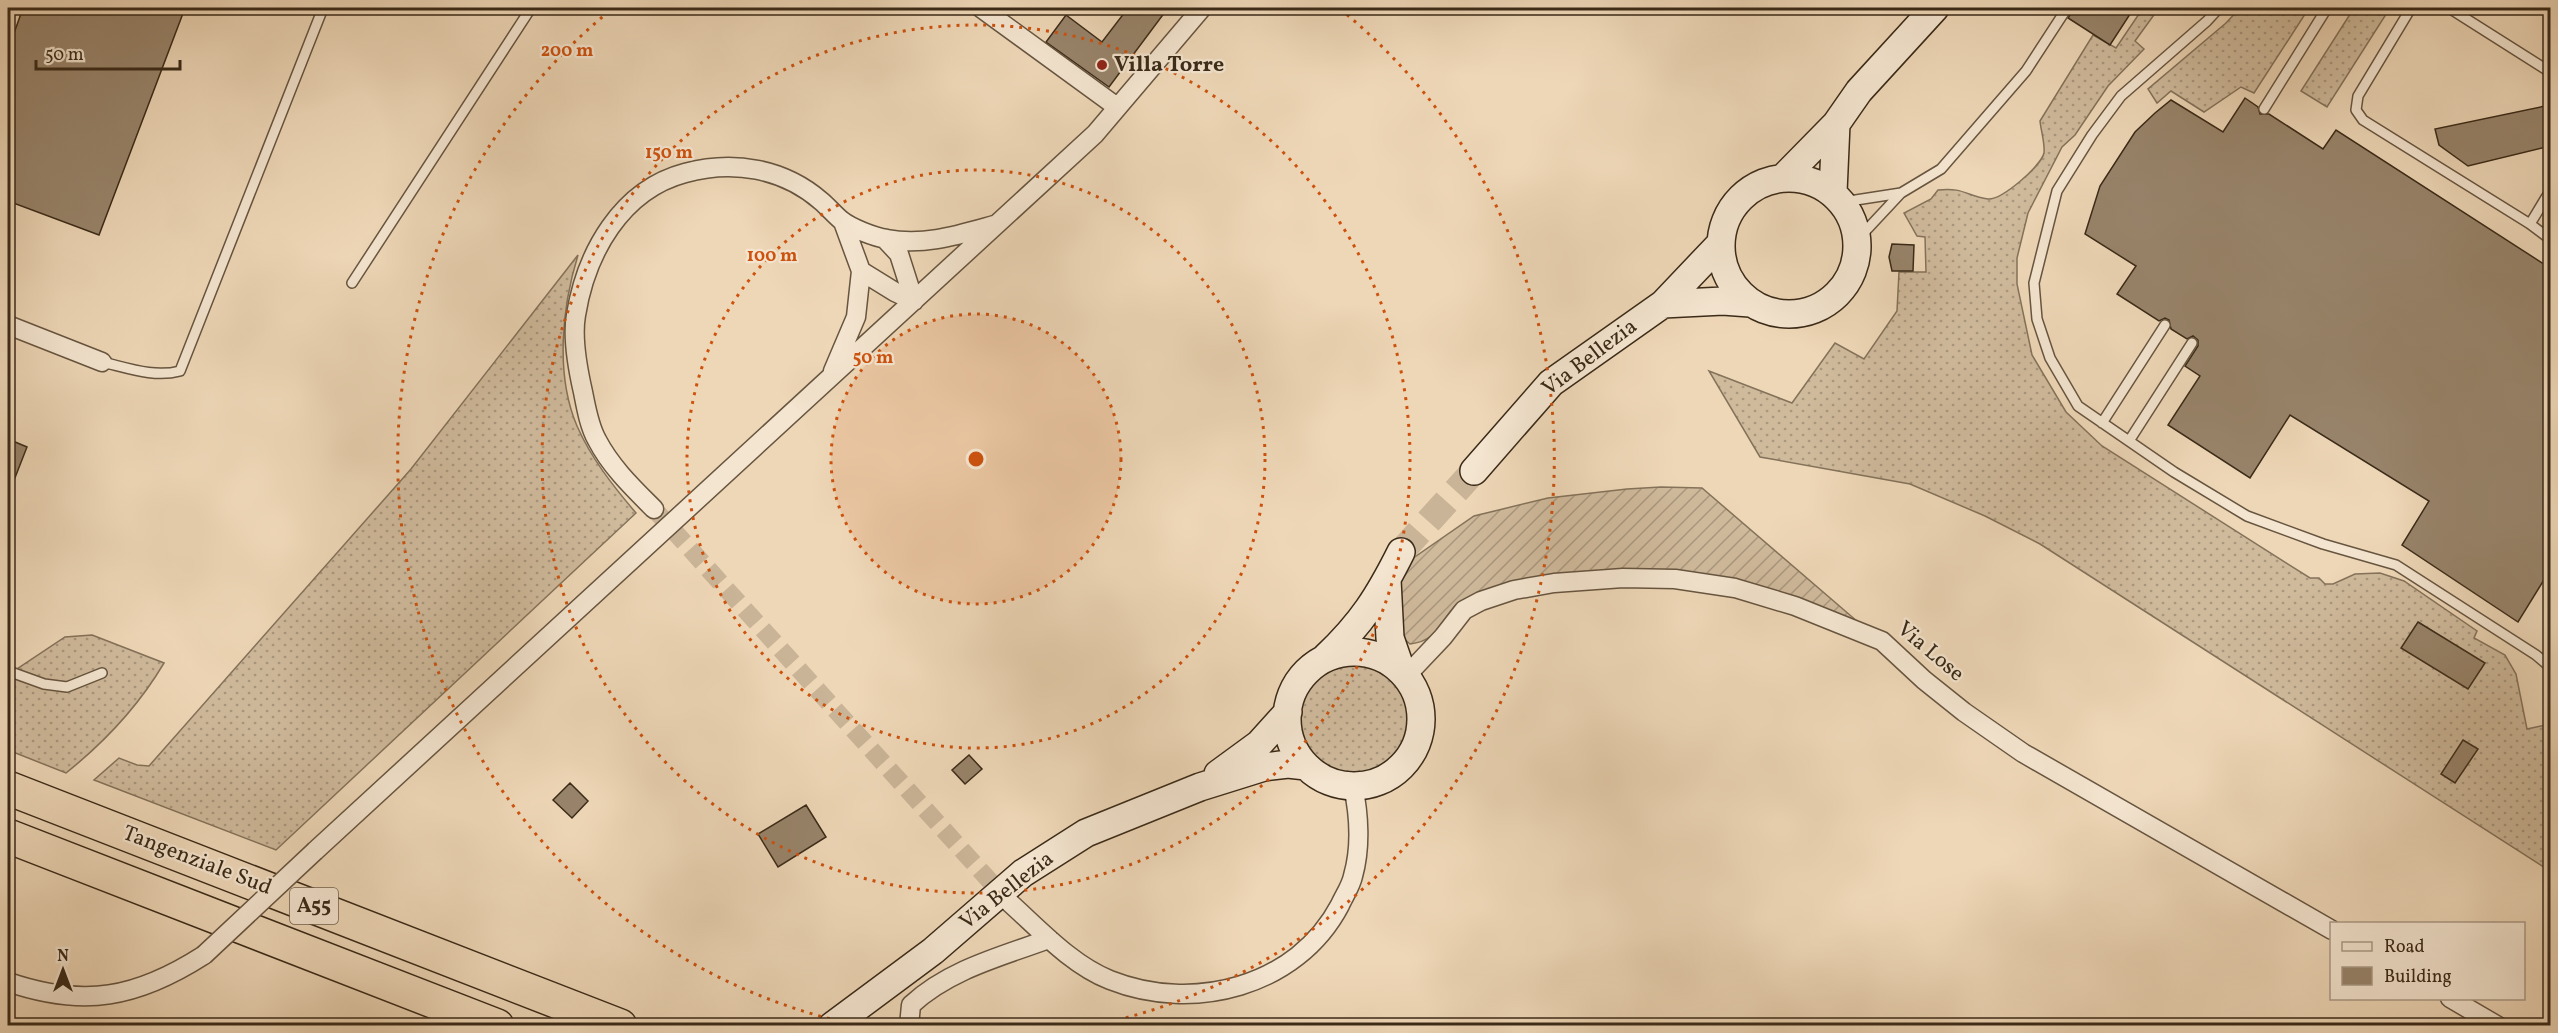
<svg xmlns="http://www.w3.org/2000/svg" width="2558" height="1033" viewBox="0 0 2558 1033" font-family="Vollkorn,serif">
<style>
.grass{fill:url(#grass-dots);stroke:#84725a;stroke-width:1.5}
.garden{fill:url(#garden-furrows);stroke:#84725a;stroke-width:1.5}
.building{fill:#98846b;stroke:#3a2a18;stroke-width:1.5}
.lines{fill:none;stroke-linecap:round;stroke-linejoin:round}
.street-tunnel{stroke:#cab497;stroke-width:18;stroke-dasharray:18 9;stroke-linecap:butt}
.secondary-tunnel{stroke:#cab497;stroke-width:27;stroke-dasharray:27 14;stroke-linecap:butt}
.lane-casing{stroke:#675540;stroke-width:12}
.street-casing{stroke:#675540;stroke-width:21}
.secondary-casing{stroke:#3a2a18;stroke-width:30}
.highway-casing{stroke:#3a2a18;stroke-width:36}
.lane{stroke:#f4e5d0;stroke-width:9}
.street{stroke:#f4e5d0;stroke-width:18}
.secondary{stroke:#f4e5d0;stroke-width:27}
.highway{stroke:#eed7b7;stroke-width:33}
.street-bridge-casing{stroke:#675540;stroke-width:21;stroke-linecap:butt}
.street-bridge{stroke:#f4e5d0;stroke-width:18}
.ring{fill:none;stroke:#ce520e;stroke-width:3;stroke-dasharray:3 6}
.poi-dot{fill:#8f2418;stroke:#f4e5d0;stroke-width:2}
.labels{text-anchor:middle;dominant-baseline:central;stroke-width:4.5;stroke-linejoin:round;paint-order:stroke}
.shield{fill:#f4e5d0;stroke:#72624f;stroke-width:1.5}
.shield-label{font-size:21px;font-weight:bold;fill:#3a2a18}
.poi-label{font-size:22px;font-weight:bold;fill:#3a2a18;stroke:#f4e5d0;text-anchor:start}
.street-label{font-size:22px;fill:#3a2a18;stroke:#f4e5d0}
.centre{fill:#ce520e;stroke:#f4e5d0;stroke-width:3}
.ring-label{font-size:18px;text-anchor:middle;font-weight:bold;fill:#ce520e;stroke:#f4e5d0;stroke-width:4.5;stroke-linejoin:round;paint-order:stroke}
</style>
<defs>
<pattern id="grass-dots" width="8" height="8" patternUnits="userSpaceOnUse" patternTransform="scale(1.5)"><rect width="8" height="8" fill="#cfba9c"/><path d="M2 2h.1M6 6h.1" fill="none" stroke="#a9977e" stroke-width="1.8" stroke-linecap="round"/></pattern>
<pattern id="garden-furrows" width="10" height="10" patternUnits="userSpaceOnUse" patternTransform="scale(1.5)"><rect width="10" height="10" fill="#cfba9c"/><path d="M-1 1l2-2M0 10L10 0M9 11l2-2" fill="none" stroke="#a9977e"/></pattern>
</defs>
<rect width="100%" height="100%" fill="#eed7b7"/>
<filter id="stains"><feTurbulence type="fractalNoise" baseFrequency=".00333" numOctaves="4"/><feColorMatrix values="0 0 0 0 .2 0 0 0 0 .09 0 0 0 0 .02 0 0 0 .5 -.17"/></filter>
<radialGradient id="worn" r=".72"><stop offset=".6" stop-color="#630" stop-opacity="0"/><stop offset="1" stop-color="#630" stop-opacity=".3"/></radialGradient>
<path class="grass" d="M2143,8H2159L2135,41L2144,49L2108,86L2075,135L2062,147L2028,213L2017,258V284L2032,355L2066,412L2102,446L2310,578H2319L2325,584H2333L2355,574L2380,573L2404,581L2477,631L2474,638L2505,655L2516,674L2527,729L2550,724V871L2040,544L1985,516L1910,484L1760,457L1709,371L1792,403L1835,343L1864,359L1897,311L1899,272H1926L1925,237L1917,236L1904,213L1931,199L1938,190C1963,187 1967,196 1988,199C2002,200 2041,166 2044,153C2045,143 2041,131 2040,121L2093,35L2116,48Z
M2240,8H2309L2254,93L2241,87L2204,112L2171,91L2157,103L2148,89L2226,23Z
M2354,8H2390L2327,107L2301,91Z
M578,255C562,307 555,374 577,426C591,458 613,486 636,513L276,850L94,780L119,758L137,765L149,766L411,469Z
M92,635L164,663C138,707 106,741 66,773L8,750V675L65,637Z
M1287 719a67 67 0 1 1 134 0a67 67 0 1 1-134 0Z"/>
<path class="garden" d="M1661,487L1702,488L1858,622L1737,581L1479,594C1472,597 1462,599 1457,604C1439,622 1438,641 1410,644L1402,637L1392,588L1409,561L1474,516L1548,498L1627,489Z"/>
<path class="building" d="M23,8H185L99,235L8,201V50Z
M1128,8H1168L1109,87L1046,42L1066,15L1102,42Z
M2074,8H2134L2110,45L2068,18Z
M2245,98L2258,107L2260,114H2269L2323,149L2336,130L2550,268V570L2518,622L2402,545L2429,501L2290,415L2250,478L2168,425L2200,376L2185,366L2198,346V340L2193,336L2187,339L2171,329L2169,320L2165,318L2159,321L2117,294L2136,266L2085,234L2100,186L2135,132L2155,113L2171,100L2223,132Z
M2550,105V146L2468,166L2439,145L2435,129Z
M1892,244L1914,245L1913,271H1892L1889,257Z
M8,439L27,447L9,493H8Z
M2418,622L2485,663L2468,689L2401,648Z
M2463,740L2478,749L2455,783L2441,774Z
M969,755L982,769L965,784L952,770Z
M570,783L588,801L572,818L553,800Z
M806,805L826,837L778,867L758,834Z"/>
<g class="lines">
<path class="street-tunnel" d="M654,509L1007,900"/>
<path class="secondary-tunnel" d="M1401,552L1474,471"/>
<defs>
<path id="lane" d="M2219,8L2207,21L2121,96L2092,135L2057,191L2034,283L2037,319L2050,358L2078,406L2174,472L2247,516L2323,544L2396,565L2536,655L2550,667
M2411,8L2358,96L2356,110L2363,120L2530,224L2550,239
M2449,8L2550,72
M2264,109L2327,8
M1901,193L1941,169L2026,71L2067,8
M1843,202L1901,193L1858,239
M2530,224L2550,191
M352,283L531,8
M102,362C128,368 154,378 180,371L323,8
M2102,423L2165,325
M2129,441L2192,343
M8,671L44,684L67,687L102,673"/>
<path id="street" d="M981,8L1117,107
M885,239L899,254L914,301
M861,271L895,292L914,301
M8,325L102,362
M833,371L856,317L861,271L843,222
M654,509C633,488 611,467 597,440C589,426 586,407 583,392C578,370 572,337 576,315C586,253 621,190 685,173C733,160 783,168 821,201C828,207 834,214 841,220C851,228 874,237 887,239C924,246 958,235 994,225
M1406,676L1443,637L1464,610L1481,601L1514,590L1554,583L1623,578L1675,579L1735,588L1795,606L1882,641L1924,680L1964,712L2023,753L2332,930
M315,851L1095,134L1202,8
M1010,903C1040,930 1072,965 1110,980C1193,1013 1297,987 1340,905C1344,896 1351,886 1353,876C1361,848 1359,814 1353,786
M8,982C84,1008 137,998 204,955
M2450,998L2498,1026
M909,1026L911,1005C948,970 1002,956 1049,939"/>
<path id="secondary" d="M1784,177L1836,124L1859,91L1935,8
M1721 246a68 68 0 1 1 136 0a68 68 0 1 1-136 0Z
M1833,192L1836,124
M1663,304L1723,301L1750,303
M1474,471L1551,383L1663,304L1721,243
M1387,580L1390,638L1401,670
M1287 719a67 67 0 1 1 134 0a67 67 0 1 1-134 0Z
M1326,657C1362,623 1379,596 1401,552
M1218,774L1259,744L1288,712
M832,1026L933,951L1023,873L1086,833L1200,787L1264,767L1288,764L1306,766"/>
<path id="highway" d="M8,788L620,1026
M8,836L497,1026"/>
</defs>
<use href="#lane" class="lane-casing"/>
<use href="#street" class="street-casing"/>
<use href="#secondary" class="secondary-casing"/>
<use href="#highway" class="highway-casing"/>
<use href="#lane" class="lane"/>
<use href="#street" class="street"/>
<use href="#secondary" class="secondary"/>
<use href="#highway" class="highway"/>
<defs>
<path id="street-bridge" d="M204,955L315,851"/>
</defs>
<use href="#street-bridge" class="street-bridge-casing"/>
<use href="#street-bridge" class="street-bridge"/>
</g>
<circle cx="976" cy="459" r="145" fill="#ce520e" fill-opacity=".12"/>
<g class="ring">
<circle cx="976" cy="459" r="145"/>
<circle cx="976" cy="459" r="289"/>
<circle cx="976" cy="459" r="434"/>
<path d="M856 1025A579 579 0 0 1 612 9M1340 9A579 579 0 0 1 1096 1025"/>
</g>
<circle class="poi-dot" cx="1102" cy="65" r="6"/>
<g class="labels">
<rect class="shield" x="290" y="888" width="48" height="36" rx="4.5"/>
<g class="shield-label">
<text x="314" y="906">A55</text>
</g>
<g class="poi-label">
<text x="1114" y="65">Villa Torre</text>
</g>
<g class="street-label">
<text transform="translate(1590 358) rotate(-37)">Via Bellezia</text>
<text transform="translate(1930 652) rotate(40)">Via Lose</text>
<text transform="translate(197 861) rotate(21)">Tangenziale Sud</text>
<text transform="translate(1007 891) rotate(-38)">Via Bellezia</text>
</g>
</g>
<circle cx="976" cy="459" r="9" class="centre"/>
<g class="ring-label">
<text x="567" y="56">200 m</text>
<text x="669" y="158">150 m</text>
<text x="772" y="261">100 m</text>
<text x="873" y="363">50 m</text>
</g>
<rect width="2558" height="1033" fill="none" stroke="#eed7b7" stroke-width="30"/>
<rect x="9" y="9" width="2540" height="1015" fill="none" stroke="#3a2a18" stroke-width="3"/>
<rect x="15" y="15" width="2528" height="1003" fill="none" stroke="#3a2a18" stroke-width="1.5"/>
<rect x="2330" y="922" width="195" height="78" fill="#f4e5d0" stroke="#aa9a86" stroke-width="1.5"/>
<rect x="2342" y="942" width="30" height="9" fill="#f4e5d0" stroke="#aa9a86" stroke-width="1.5"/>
<text x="2384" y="952" font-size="18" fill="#3a2a18">Road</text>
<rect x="2342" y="967" width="30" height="18" fill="#98846b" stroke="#aa9a86" stroke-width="1.5"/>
<text x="2384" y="982" font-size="18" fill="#3a2a18">Building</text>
<g transform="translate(63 970)" stroke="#f4e5d0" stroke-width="4.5" paint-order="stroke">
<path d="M0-4.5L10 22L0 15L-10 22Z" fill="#3a2a18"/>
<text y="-9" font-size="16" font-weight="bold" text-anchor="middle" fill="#3a2a18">N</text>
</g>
<path d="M36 60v9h144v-9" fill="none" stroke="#3a2a18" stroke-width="3"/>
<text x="45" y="60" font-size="18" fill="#3a2a18" stroke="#f4e5d0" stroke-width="4.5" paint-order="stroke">50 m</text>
<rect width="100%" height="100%" filter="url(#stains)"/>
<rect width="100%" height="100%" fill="url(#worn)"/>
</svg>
